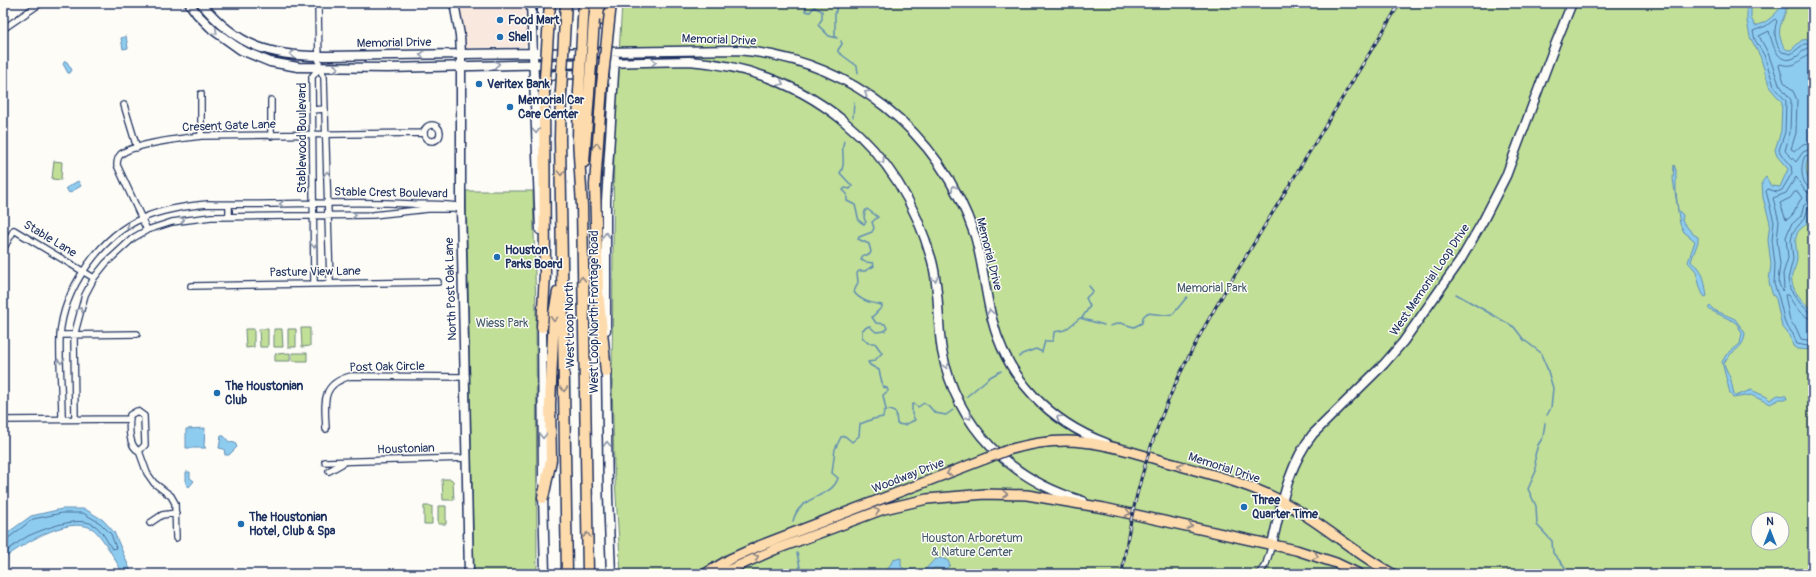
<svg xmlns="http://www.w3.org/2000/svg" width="1816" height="577" viewBox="0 0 1816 577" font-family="Pangolin,sans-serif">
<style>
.built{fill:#f9e8de}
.green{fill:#c1df97;stroke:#6e877a;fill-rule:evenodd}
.water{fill:#8eccef;stroke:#608db5}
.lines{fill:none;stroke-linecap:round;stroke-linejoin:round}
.shore{stroke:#496e98;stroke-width:1}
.stream{stroke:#608db5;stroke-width:1.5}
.street-casing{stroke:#1b2f5e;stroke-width:8}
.secondary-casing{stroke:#1b2f5e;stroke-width:11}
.primary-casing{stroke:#1b2f5e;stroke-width:12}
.highway-casing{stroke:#1b2f5e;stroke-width:13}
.street{stroke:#fdfcf7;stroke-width:5.5}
.secondary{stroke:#fdfcf7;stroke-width:8}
.primary{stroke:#fedbac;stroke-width:9}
.highway{stroke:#fedbac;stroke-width:10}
.rail-casing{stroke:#1b2f5e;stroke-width:3}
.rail{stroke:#fdfcf7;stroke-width:1.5;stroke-dasharray:4.5;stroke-linecap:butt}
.primary-bridge-casing{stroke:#1b2f5e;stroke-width:12;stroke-linecap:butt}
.highway-bridge-casing{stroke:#1b2f5e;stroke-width:13;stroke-linecap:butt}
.primary-bridge{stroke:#fedbac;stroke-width:9}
.highway-bridge{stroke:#fedbac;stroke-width:10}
.oneway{stroke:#8c96aa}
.oneway2{stroke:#8c8585}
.poi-dot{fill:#1f6fb2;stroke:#fdfcf7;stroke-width:1.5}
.labels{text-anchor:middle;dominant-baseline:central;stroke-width:3;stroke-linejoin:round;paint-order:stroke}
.poi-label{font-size:12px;font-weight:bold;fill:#1b2f5e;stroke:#fdfcf7;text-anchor:start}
.street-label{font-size:12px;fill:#1b2f5e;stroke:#fdfcf7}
.park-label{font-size:12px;fill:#445b6c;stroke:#fdfcf7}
</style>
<rect width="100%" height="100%" fill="#fdfcf7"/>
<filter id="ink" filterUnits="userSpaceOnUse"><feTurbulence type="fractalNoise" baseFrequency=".025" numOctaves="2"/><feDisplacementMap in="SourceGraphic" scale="8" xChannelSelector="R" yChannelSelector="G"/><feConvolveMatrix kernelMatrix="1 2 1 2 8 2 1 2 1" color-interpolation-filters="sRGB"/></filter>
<g filter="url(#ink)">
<path class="built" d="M457,3H525L528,43L524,47L464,48Z"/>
<path class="green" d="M622,3H1813V574H621L614,464L612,378L614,136ZM1758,519H1782V543H1758Z
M54,161L62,162L61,180L52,179Z
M466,191H533L536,314L537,574H474Z
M310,328V346L302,347L301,328Z
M245,329H254V347L246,348Z
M259,329H268V347H260Z
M274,329H282L283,347H274Z
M288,329H296V347H288Z
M290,353V361H275V354Z
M292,353H307V361H292Z
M442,479H451L453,481L454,500H443Z
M424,506H432V524H424Z
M438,506H446V524H438Z"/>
<path class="water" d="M1747,3H1751V18L1755,26C1766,24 1779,12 1783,3H1786C1788,19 1774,24 1782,43C1784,48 1785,50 1791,50L1802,40L1811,39L1813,41V158L1808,159C1801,173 1815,186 1813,203C1812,210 1811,219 1805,225C1802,228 1798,230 1797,234C1794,241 1797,250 1797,258C1797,264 1794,269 1792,275C1789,289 1804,303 1813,311V350L1797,349L1793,346L1790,336L1782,326L1776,299L1772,293L1769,282L1771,264L1768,240L1770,222L1763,198L1762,182L1766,177L1771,186L1780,187L1788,169L1777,156L1775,150L1781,131L1782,102L1770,88L1760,56L1750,37L1747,21Z
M126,36L128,48L123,49L121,38Z
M65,61L67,62L72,70L70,73H68L63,64Z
M1674,165L1676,170V192L1678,210L1683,215L1682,221L1693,234L1698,237V242L1691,261C1693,265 1695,264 1698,267C1705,276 1705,286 1707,296L1705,297C1700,293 1698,276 1695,270C1693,267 1690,265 1688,262L1695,241L1684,232L1680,224L1673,179Z
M78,181L81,186L69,193L66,188Z
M1710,306L1714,310L1735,319L1745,333C1744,352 1729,349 1724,364L1731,380L1734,395L1736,396L1751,390L1767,397L1770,400L1778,395L1786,396L1787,399H1780L1770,404L1751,395L1733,398L1730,393L1722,362L1726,355L1740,344L1742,333L1737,324L1733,321L1710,310L1708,308Z
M205,428L204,446L206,448H186V429Z
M221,436H224L229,442L235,443L237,447L229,455H225L224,449L219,448Z
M186,472H190V478L194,481L189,487L186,484Z
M62,509H85L103,520L114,532L132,574H122L120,568C114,558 100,532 91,528C66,516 22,545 3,559V536L31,516Z
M901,558V566L904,569C912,569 918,572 925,570C932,562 937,554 948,561L950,565C946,571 941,568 934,568L929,573L924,574H877L886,572L893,560Z"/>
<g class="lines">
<path class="shore" d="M1813,44H1804L1791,54L1782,52C1775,44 1773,31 1777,21L1775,19L1766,26L1753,31L1755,40L1764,55L1774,86L1786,101L1785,132L1779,150L1781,154L1791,165L1792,173L1782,190L1777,192L1768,189L1766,191L1774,222L1772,240L1775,264L1774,284L1779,298L1785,323L1793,334L1797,344L1813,347
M1813,49L1807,48C1802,51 1799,56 1794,58C1777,66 1772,42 1769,31L1759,36L1768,53L1779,84L1791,100L1790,132L1785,151L1796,162L1803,152L1813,148
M1813,55C1800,54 1800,70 1780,64L1779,66L1784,82L1793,91L1797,100L1796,133L1791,149L1795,151L1803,144L1813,142
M1813,154L1805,156C1800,165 1800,187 1813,189
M1795,192H1798L1802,198C1795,206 1796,215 1786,220L1780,203L1790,198Z
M1813,194L1805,191L1796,177L1786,193L1773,198L1779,221L1777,240L1780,264L1778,281L1782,291L1784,289L1783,274L1788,258L1786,237L1791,225L1801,216L1804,205L1813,201
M1813,206L1808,208L1805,218L1793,232L1791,241L1793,259L1788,279L1790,289L1800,303L1809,312L1813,313
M1813,319C1801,318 1794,304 1788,295H1785L1790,321L1796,328L1801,339L1813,341
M3,539H7L33,519L62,513H83L100,523L111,534L116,548L112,549C107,541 102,530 94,525C78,515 44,529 28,536C19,541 11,548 3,554"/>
<path class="stream" d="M798,3L799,4L803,3
M805,3L807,4L805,11L810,12L814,7L822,11V19L818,25L829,36L837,38
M835,37V14L838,3
M841,41L842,44L838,50V52L857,66L858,73
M853,117L854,102
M844,141C840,151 847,164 840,173L852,186L850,189L845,188L843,190L847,194V201L855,205L859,221L864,224L866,222L864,218L865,211L867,209L878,217L872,222L874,228L872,232L859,237L858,239L869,244L871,252L869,255H863L861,260L866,262L873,263L874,266L865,271H859L857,273L858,282L854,292C860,301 872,303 882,305V307L872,317L876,323L885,324L887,328L885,331L876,332L869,326L862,330V337L868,343H875L882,353L874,361L868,362L870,365L879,370L883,387L887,388L888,391L883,395L886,410
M1433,275L1438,279
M1456,294L1514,327L1524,340L1540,352L1547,368L1553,388L1551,408L1547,415
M1082,318L1090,306L1086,298L1093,291L1089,286
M1110,326L1120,323L1134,327L1142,323L1143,317L1147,313L1165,315L1173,314L1187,297
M1019,357L1022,354L1036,349L1042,352L1045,341H1053L1054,332L1065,330L1080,318L1104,325
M966,397L990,377L1001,371
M1545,423L1543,437L1538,445L1535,455L1536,471L1528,489L1536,506L1537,525L1552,541L1553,553L1565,567L1566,574
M793,521C800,493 831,500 838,478L832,473L835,449L841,437L845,436L852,442L859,436L860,424L873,419L883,417L884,411L891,410L896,413L897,424L904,425L915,420L912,414V405L914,404L918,407L924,403L928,405L935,413L946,415L953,410
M795,574L800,567L797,553"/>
<defs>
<path id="street" d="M318,3L319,68L324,77L330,283
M3,29L41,3
M201,94V136
M271,100V136
M124,105L137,148
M312,110L325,109
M424 133a8 8 0 1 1 16 0a8 8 0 1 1-16 0Z
M229,205V217
M147,230L117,165C117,162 118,157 121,154C135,143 184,138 201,136L424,133
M3,249L14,230L94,278
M314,283L312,77L319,68
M191,286L438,282
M60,335L137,334
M137,411L144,416L145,445L139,451C128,446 129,427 130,415Z
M75,418L74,336L85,295L94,278L106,263L133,238L147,230L172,222L211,217L373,215L428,209H453L460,207
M62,419C62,392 59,363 60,336C63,290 100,236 143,218C164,209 185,206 208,204C276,206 344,200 412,204C428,205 445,203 461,207
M3,420L130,419
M326,429C325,403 320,384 351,376L466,377
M139,451L147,473L154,483L171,496L175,503L176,538
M325,462L467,458
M329,471L345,462
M150,523L162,515L176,513
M1259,574L1266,564L1272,544"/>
<path id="secondary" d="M189,3L197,14L213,30L241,50L270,62L298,67L388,68L689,61C809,70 900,145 932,261C940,291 937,322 942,351C957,428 1011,480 1083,501
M201,3C237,47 272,57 327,56L737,50C850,59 939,130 975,236C983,263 985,292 992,319C1007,379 1050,422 1106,443
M454,3L460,35L461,54V207L469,574
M531,3L540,230
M542,54V3
M541,80C555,71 578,75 594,75L599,76L606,81
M542,322L543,482
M606,330V201L615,58
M606,368L608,496L611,574
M543,494L545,574
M1272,544C1281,507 1288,465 1313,434L1384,364L1403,342L1460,261L1483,221L1506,176L1555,45L1572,3"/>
<path id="primary" d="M1008,450C1032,443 1058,439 1083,442C1111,445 1139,454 1166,462C1206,473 1256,485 1292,507C1327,527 1357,555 1393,574
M705,574L730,559L759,546L985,459
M720,574L774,550L884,509L927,499L985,494L1027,495L1104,508L1296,550L1336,563L1359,574"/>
<path id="highway" d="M583,19L584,3
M565,20L566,3
M594,20L596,3
M603,20L604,3
M602,85L595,185L598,291L606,372
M561,92L560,139L567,574
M579,92L578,138L582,206L588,574
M584,162L589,93
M542,327L545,274L544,93
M543,498L551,460L550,405L554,314L558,292"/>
</defs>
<use href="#street" class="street-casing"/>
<use href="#secondary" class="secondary-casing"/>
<use href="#primary" class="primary-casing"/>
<use href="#highway" class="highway-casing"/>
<use href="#street" class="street"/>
<use href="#secondary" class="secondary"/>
<use href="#primary" class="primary"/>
<use href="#highway" class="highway"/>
<defs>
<path id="rail" d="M1122,574C1131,505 1150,437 1180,374C1207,318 1241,265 1273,212C1315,143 1357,73 1400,3"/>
</defs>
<use href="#rail" class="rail-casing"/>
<use href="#rail" class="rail"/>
<defs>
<path id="primary-bridge" d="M985,459L1008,450"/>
<path id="highway-bridge" d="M602,85L611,3
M561,92L565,20
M579,92L583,19
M544,93L550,3
M589,93L594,20"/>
</defs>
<use href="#primary-bridge" class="primary-bridge-casing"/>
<use href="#highway-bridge" class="highway-bridge-casing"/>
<use href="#primary-bridge" class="primary-bridge"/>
<use href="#highway-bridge" class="highway-bridge"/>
</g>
<defs><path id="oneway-chevron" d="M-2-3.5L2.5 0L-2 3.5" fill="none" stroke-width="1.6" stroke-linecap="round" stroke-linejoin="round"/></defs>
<g class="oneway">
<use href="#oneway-chevron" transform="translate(215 32) rotate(41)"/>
<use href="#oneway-chevron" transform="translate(292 54) rotate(-174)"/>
<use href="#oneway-chevron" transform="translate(422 55) rotate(179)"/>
<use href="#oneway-chevron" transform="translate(654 62) rotate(-1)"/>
<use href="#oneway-chevron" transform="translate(497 64) rotate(-1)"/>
<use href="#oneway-chevron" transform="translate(336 68)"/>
<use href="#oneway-chevron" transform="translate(781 83) rotate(24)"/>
<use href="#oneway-chevron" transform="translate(867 93) rotate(-148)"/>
<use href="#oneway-chevron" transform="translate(536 131) rotate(87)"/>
<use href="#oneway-chevron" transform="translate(882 161) rotate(52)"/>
<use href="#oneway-chevron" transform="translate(327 174) rotate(-92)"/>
<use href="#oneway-chevron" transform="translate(954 188) rotate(-119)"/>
<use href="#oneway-chevron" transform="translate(282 204) rotate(179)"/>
<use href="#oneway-chevron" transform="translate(354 215) rotate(-2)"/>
<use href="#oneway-chevron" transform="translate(182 220) rotate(-10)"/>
<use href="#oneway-chevron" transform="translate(129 227) rotate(146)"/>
<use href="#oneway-chevron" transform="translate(606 235) rotate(-91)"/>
<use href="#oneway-chevron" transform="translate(314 245) rotate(89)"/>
<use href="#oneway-chevron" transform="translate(935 279) rotate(82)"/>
<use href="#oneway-chevron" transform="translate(80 310) rotate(-73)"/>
<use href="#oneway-chevron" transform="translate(990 312) rotate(-101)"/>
<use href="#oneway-chevron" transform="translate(61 361) rotate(89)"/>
<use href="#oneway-chevron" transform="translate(946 366) rotate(74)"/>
<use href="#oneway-chevron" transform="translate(969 417) rotate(57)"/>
<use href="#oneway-chevron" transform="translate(1059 418) rotate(-145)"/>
<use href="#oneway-chevron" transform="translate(543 436) rotate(90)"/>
<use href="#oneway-chevron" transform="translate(607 444) rotate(-91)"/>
</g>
<g class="oneway2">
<use href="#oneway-chevron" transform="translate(597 145) rotate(-87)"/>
<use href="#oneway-chevron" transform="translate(561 173) rotate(89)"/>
<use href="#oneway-chevron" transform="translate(582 279) rotate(-91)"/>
<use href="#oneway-chevron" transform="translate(554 319) rotate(94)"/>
<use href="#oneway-chevron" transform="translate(564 389) rotate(89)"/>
<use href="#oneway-chevron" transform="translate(1180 466) rotate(-164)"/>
<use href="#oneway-chevron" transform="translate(949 473) rotate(159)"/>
<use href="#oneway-chevron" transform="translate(1005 494) rotate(2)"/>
<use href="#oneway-chevron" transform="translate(877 511) rotate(-20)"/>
<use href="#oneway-chevron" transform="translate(1128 513) rotate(12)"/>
<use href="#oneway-chevron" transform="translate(1190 526) rotate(12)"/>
<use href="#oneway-chevron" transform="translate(587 535) rotate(-91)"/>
<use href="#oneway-chevron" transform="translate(1316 556) rotate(19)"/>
<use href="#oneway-chevron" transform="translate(756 557) rotate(-23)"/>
</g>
</g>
<g class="poi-dot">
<circle cx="500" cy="20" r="4"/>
<circle cx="500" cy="37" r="4"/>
<circle cx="479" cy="84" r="4"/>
<circle cx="510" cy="107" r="4"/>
<circle cx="497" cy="257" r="4"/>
<circle cx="217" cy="393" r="4"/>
<circle cx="1244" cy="507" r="4"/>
<circle cx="241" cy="524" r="4"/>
</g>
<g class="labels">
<g class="poi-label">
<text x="508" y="20">Food Mart</text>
<text x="508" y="37">Shell</text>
<text x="487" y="84">Veritex Bank</text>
<text x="518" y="100">Memorial Car<tspan x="518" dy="14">Care Center</tspan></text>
<text x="505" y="250">Houston<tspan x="505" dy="14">Parks Board</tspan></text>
<text x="225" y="386">The Houstonian<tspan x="225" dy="14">Club</tspan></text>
<text x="1252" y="500">Three<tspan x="1252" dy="14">Quarter Time</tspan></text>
<text x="249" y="517">The Houstonian<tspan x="249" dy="14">Hotel, Club &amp; Spa</tspan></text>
</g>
<g class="street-label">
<text transform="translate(719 40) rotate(2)">Memorial Drive</text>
<text transform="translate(394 43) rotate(-1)">Memorial Drive</text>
<text transform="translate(229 126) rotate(-2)">Cresent Gate Lane</text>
<text transform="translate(302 138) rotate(-90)">Stablewood Boulevard</text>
<text transform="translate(391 193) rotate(1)">Stable Crest Boulevard</text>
<text transform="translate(50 239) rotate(31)">Stable Lane</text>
<text transform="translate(989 254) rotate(76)">Memorial Drive</text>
<text transform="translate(315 272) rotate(-1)">Pasture View Lane</text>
<text transform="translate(1430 280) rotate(-56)">West Memorial Loop Drive</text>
<text transform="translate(451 289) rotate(-92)">North Post Oak Lane</text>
<text transform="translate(594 312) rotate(-90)">West Loop North Frontage Road</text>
<text transform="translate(570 325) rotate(-91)">West Loop North</text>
<text transform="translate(387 367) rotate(-1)">Post Oak Circle</text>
<text transform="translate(406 449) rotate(-2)">Houstonian</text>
<text transform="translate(1224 468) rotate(18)">Memorial Drive</text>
<text transform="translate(908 476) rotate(-21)">Woodway Drive</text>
</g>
<g class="park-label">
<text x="1212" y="288">Memorial Park</text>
<text x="502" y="323">Wiess Park</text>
<text x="972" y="538">Houston Arboretum<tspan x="972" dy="14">&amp; Nature Center</tspan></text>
</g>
</g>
<rect width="1816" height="577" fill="none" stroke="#fdfcf7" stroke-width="16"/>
<rect x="8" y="8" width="1800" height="561" fill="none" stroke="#1b2f5e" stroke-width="1.5" filter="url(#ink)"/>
<g transform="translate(1770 531)"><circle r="19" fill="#fdfcf7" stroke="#a3aaba"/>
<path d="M0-3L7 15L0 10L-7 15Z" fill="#1f6fb2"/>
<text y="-6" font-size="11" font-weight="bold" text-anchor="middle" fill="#1b2f5e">N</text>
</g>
</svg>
